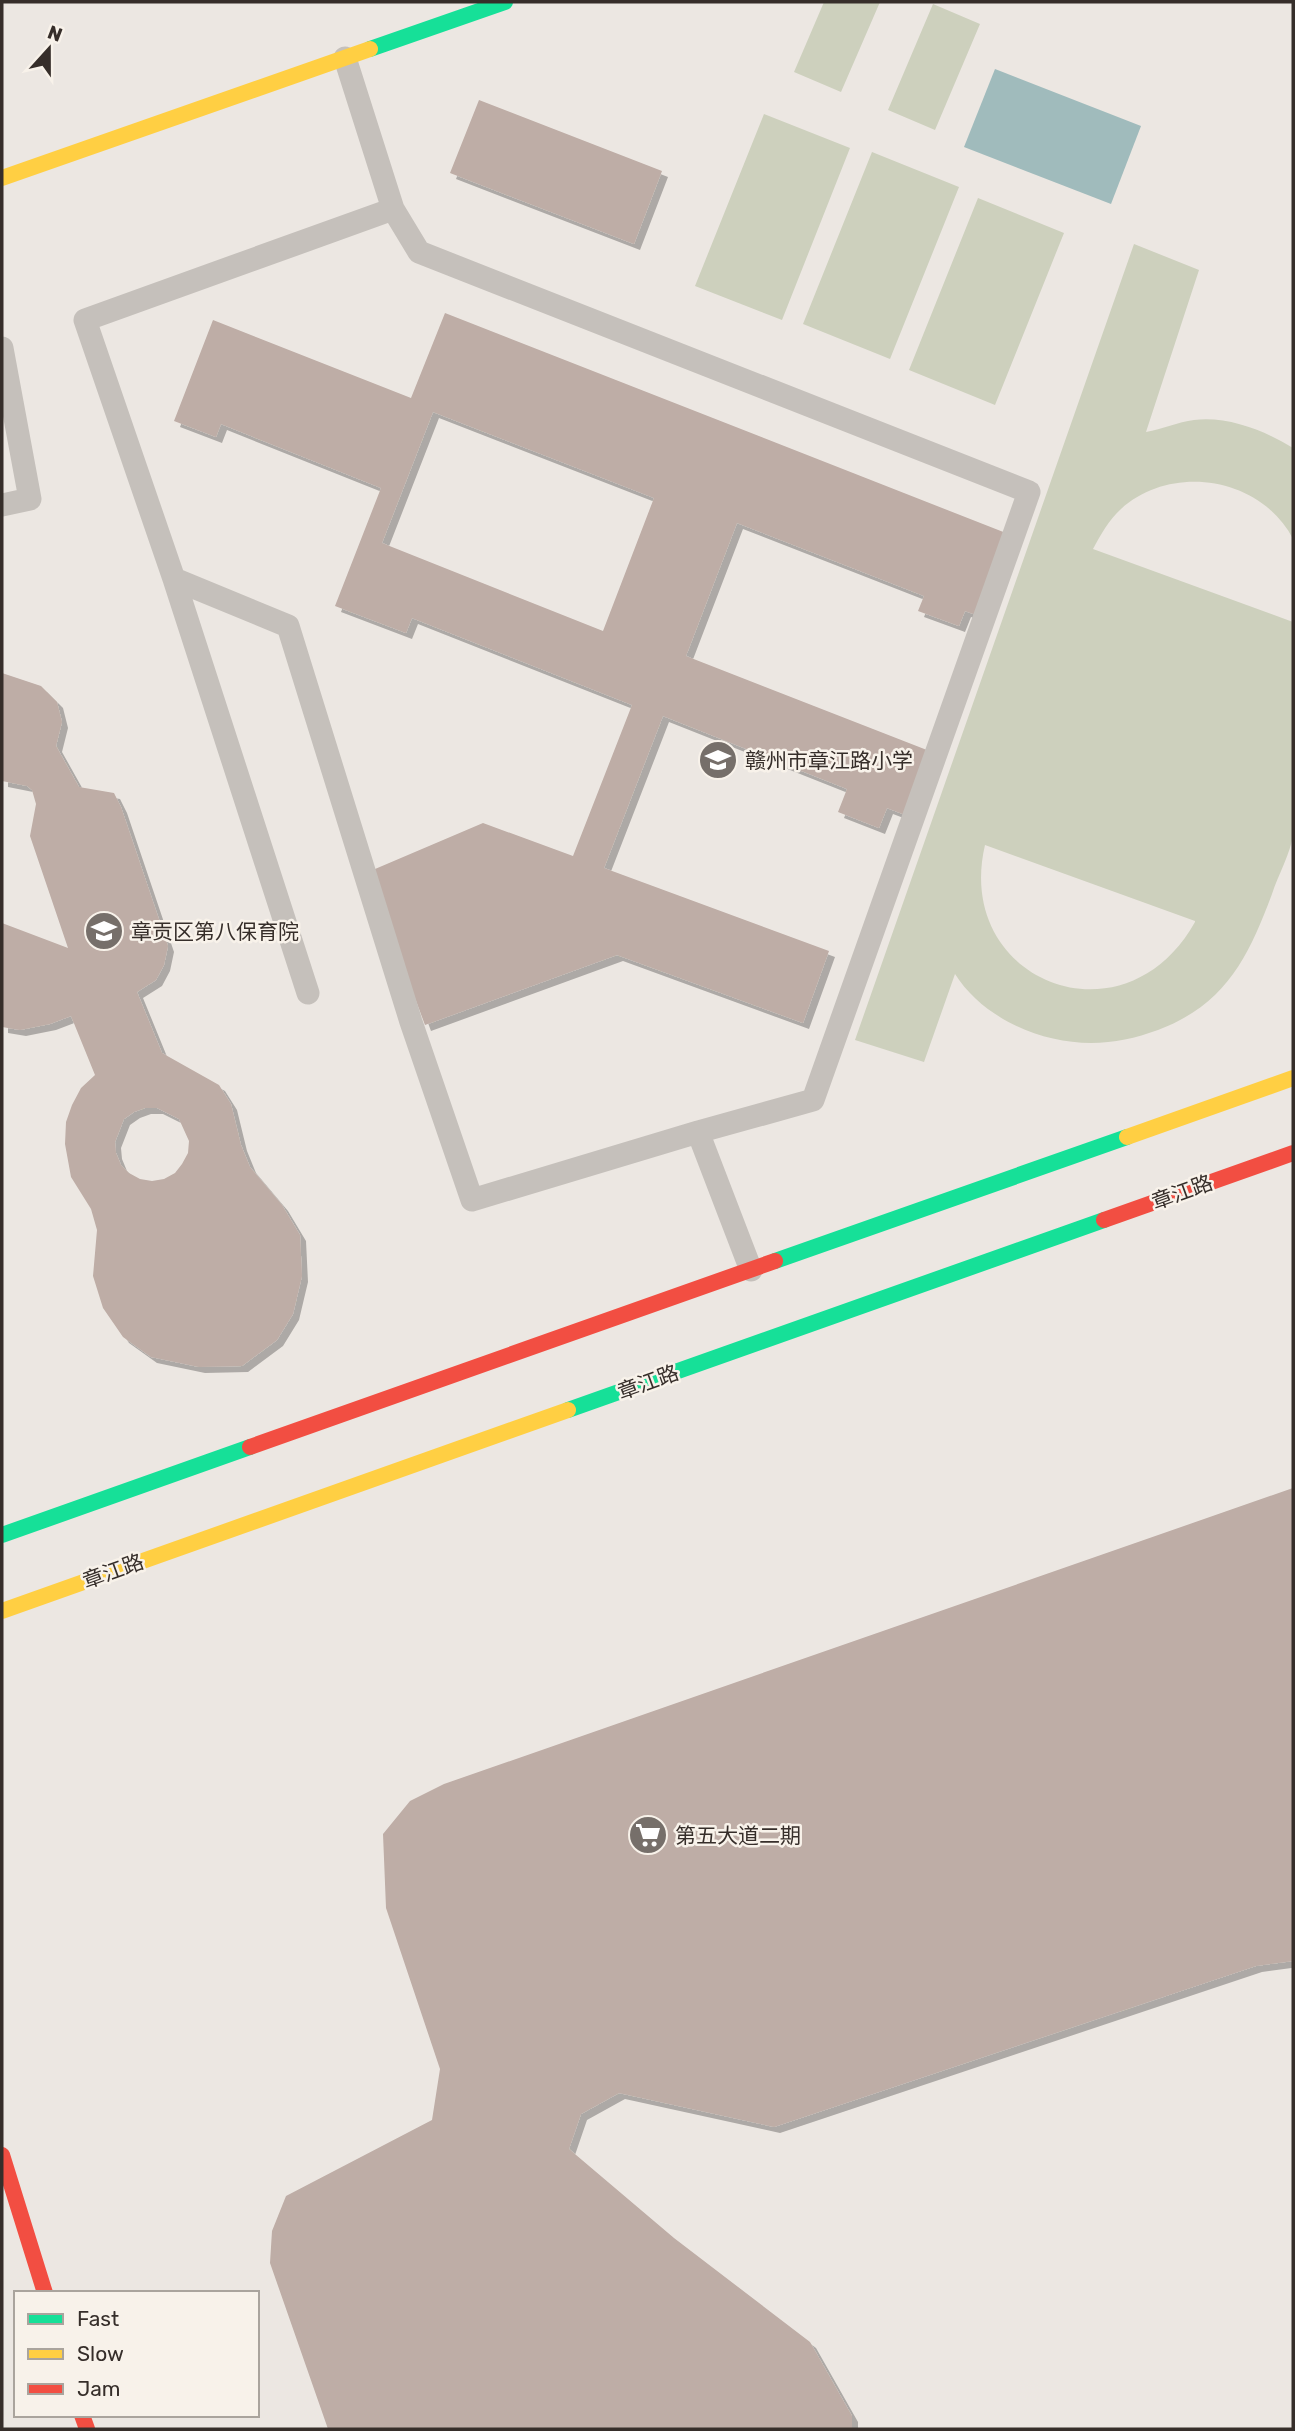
<svg xmlns="http://www.w3.org/2000/svg" width="1295" height="2431" viewBox="0 0 1295 2431" font-family="Rubik,'Noto Sans SC',sans-serif">
<style>
.green{fill:#cdd0bd;fill-rule:evenodd}
.water{fill:#a0bbbc}
.building{fill:#beada6;fill-rule:evenodd;filter:url(#shadow)}
.lines{fill:none;stroke-linecap:round;stroke-linejoin:round}
.lane{stroke:#c5c0bb;stroke-width:23}
.fast{stroke:#16e098;stroke-width:16}
.slow{stroke:#ffcf43;stroke-width:16}
.jam{stroke:#f24e42;stroke-width:16}
.labels{text-anchor:middle;dominant-baseline:central;stroke-width:5;stroke-linejoin:round;paint-order:stroke}
.poi-label{font-size:21px;fill:#362e2a;stroke:#f8f2ea;text-anchor:start}
.street-label{font-size:21px;fill:#362e2a;stroke:#f8f2ea}
</style>
<defs>
<filter id="shadow"><feDropShadow dx="6" dy="6" stdDeviation="0" flood-color="#0004"/></filter>
</defs>
<rect width="100%" height="100%" fill="#ece7e2"/>
<path class="green" d="M824,2H880L841,92L794,72Z
M933,4L980,24L935,130L888,110Z
M764,114L850,148L782,320L695,286Z
M872,152L959,187L890,359L803,324Z
M978,198L1064,233L995,405L909,370Z
M1134,244L1199,270L1146,432C1162,429 1178,422 1194,420C1229,416 1265,431 1293,448V539C1261,477 1172,463 1121,509C1109,520 1101,534 1093,549L1293,622C1293,670 1293,717 1293,765C1293,787 1295,812 1293,834C1291,853 1278,875 1272,894C1248,958 1226,1004 1158,1030C1136,1038 1114,1043 1091,1043C1040,1043 983,1018 955,974L924,1062L855,1040ZM985,845L1195,921V922C1124,1049 953,981 985,845Z"/>
<path class="water" d="M995,69L1141,126L1111,204L964,147Z"/>
<path class="building" d="M479,100L662,171L634,244L450,173Z
M445,313L1011,535L979,616L965,611L959,626L918,611L924,596L737,523L686,656L932,752L908,816L887,808L879,828L838,812L847,789L663,716L604,868L829,951L803,1023L617,955L425,1025L368,872L483,823L573,856L632,705L412,618L406,633L335,606L381,488L221,424L216,437L174,421L213,320L411,398ZM433,412L654,498L603,631L382,543Z
M2,673L41,686L57,702L62,722L56,746L79,787L114,793L121,807L168,946L164,965L156,980L137,992L162,1053L219,1085L231,1104L241,1145L250,1167L282,1205L300,1235L302,1276L293,1314L277,1340L242,1366L199,1367L151,1357L123,1337L103,1308L93,1276L97,1230L91,1209L71,1177L65,1144L66,1122L72,1105L81,1088L95,1075L71,1016L50,1024L20,1030L2,1027V923L68,948L30,836L36,804L32,790L27,786L2,781ZM145,1108H157L179,1119L189,1141L188,1153L182,1164L175,1173L164,1179L152,1181L140,1179L129,1173L121,1165L116,1153L115,1142L124,1119L134,1112Z
M1293,1488V1961L1256,1966L774,2127L619,2093L581,2114L569,2149L674,2238L810,2342L852,2416V2429H328L270,2263L272,2231L286,2196L432,2120L440,2069L386,1908L383,1834L410,1801L444,1784Z"/>
<g class="lines">
<path class="lane" d="M393,209L419,252L1029,492L813,1100L698,1132
M2,348L30,499L2,505
M174,579L288,626L411,1022L472,1200L698,1132L751,1270
M308,993L174,579L85,320L393,209L345,58"/>
<path class="fast" d="M370,49L505,2
M775,1261L1127,1137
M568,1410L1104,1220
M2,1535L250,1447"/>
<path class="slow" d="M2,178L370,49
M1127,1137L1293,1078
M2,1611L568,1410"/>
<path class="jam" d="M1104,1220L1293,1153
M250,1447L775,1261
M2,2155L45,2293
M82,2415L87,2429"/>
</g>
<defs>
<symbol id="school-disc" viewBox="-11 -11 22 22"><circle r="9.5" fill="#766f6a" stroke="#f8f2ea"/><path d="M0-5L7-2L0 1L-7-2ZM-4 1L0 2.5L4 1V4Q0 6-4 4Z" fill="#fff"/></symbol>
<symbol id="supermarket-disc" viewBox="-11 -11 22 22"><circle r="9.5" fill="#766f6a" stroke="#f8f2ea"/><path d="M-6-5.5h2.5l.6 2H6L4.5 2H-2.5L-4.4-4H-6ZM-1.5 3.2a1.3 1.3 0 1 0 .1 0ZM3 3.2a1.3 1.3 0 1 0 .1 0Z" fill="#fff"/></symbol>
</defs>
<g fill-rule="evenodd">
<use href="#school-disc" x="696" y="738" width="44" height="44"/>
<use href="#school-disc" x="82" y="909" width="44" height="44"/>
<use href="#supermarket-disc" x="626" y="1813" width="44" height="44"/>
</g>
<g class="labels">
<g class="poi-label">
<text x="745" y="760">赣州市章江路小学</text>
<text x="131" y="931">章贡区第八保育院</text>
<text x="675" y="1835">第五大道二期</text>
</g>
<g class="street-label">
<text transform="translate(1182 1192) rotate(-20)">章江路</text>
<text transform="translate(648 1382) rotate(-20)">章江路</text>
<text transform="translate(113 1571) rotate(-20)">章江路</text>
</g>
</g>
<rect width="1295" height="2431" fill="none" stroke="#362e2a" stroke-width="7"/>
<rect x="14" y="2291" width="245" height="126" fill="#f8f2ea" stroke="#aaa49d" stroke-width="2"/>
<rect x="28" y="2314" width="35" height="10" fill="#16e098" stroke="#aaa49d" stroke-width="2"/>
<text x="77" y="2326" font-size="21" fill="#362e2a">Fast</text>
<rect x="28" y="2349" width="35" height="10" fill="#ffcf43" stroke="#aaa49d" stroke-width="2"/>
<text x="77" y="2361" font-size="21" fill="#362e2a">Slow</text>
<rect x="28" y="2384" width="35" height="10" fill="#f24e42" stroke="#aaa49d" stroke-width="2"/>
<text x="77" y="2396" font-size="21" fill="#362e2a">Jam</text>
<g transform="translate(49 49) rotate(21)" stroke="#f8f2ea" stroke-width="5" paint-order="stroke">
<path d="M0-5L12 26L0 18L-12 26Z" fill="#362e2a"/>
<text y="-10" font-size="19" font-weight="bold" text-anchor="middle" fill="#362e2a">N</text>
</g>
</svg>
